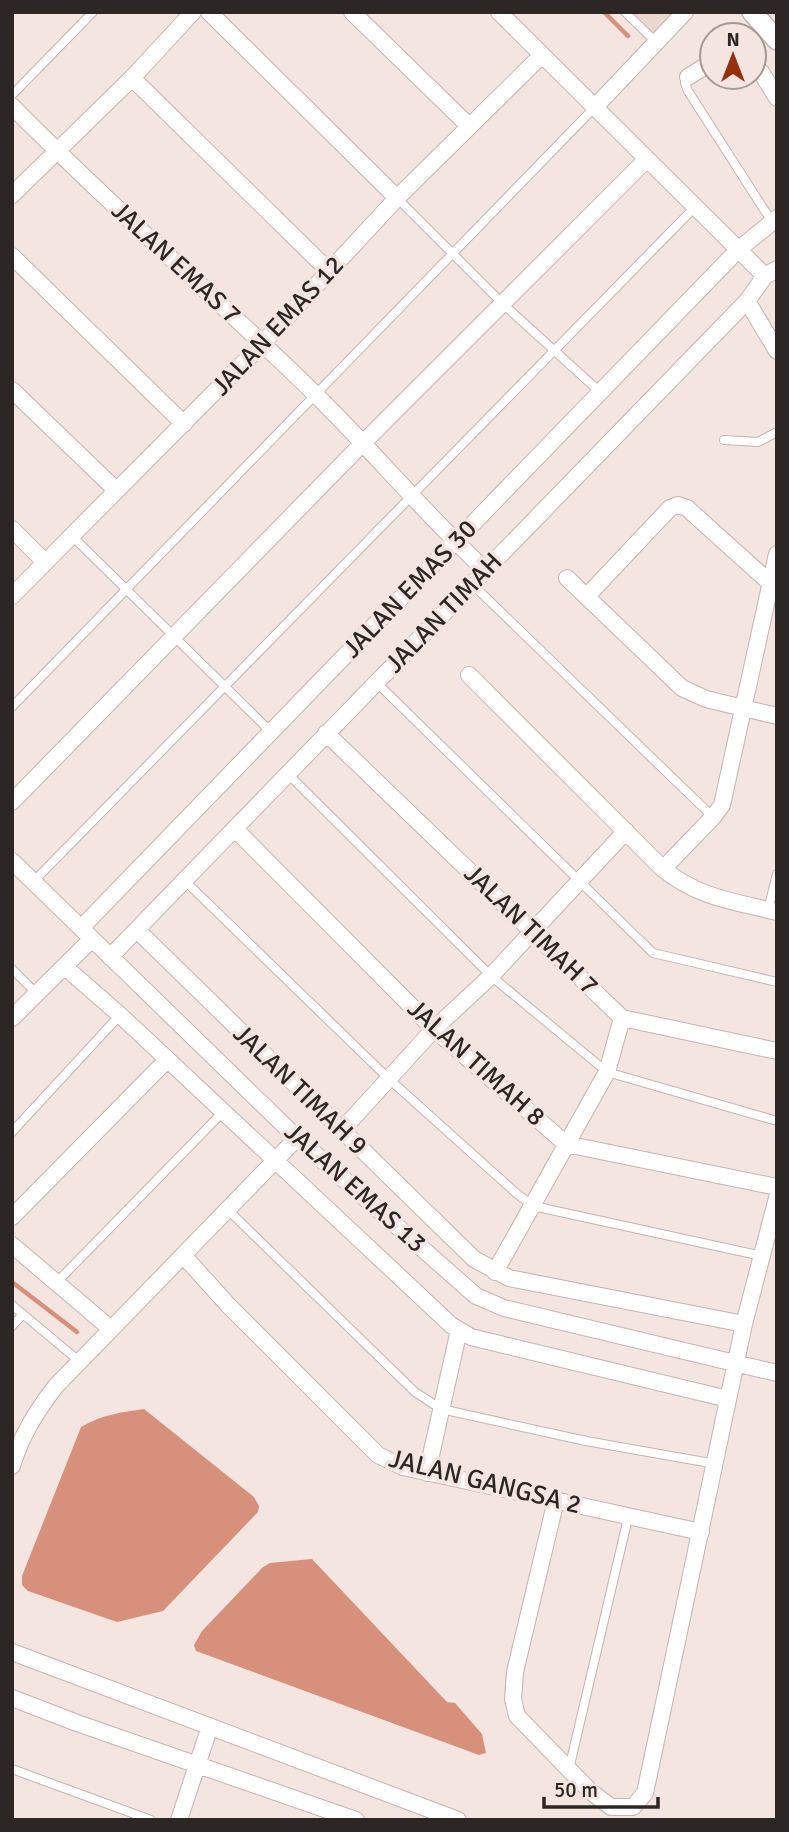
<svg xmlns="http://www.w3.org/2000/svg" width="789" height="1832" viewBox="0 0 789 1832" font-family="Signika,sans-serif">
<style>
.built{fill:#edd5d0}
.water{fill:#d7907c}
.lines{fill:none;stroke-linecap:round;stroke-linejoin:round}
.stream{stroke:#d7907c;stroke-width:4.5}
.service-casing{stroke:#c3b4b0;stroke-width:10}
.minor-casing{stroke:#c3b4b0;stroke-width:18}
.tertiary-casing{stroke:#c3b4b0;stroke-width:22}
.service{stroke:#fff;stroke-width:8}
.minor{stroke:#fff;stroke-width:16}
.tertiary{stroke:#fff;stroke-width:19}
.labels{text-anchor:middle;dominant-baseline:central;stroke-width:7;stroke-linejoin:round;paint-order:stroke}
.street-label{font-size:26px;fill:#2c2725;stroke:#f4e5e0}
</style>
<rect width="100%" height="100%" fill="#f4e5e0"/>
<path class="built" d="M629,12H677L654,36Z"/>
<path class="water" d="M144,1409L254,1497L259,1506L258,1512L163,1611L117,1622L28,1591L22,1585V1576L81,1427C101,1415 122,1412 144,1409Z
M312,1559L447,1702L455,1703L482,1734L486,1753L479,1755L196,1651L194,1645L202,1631L263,1567L270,1563Z"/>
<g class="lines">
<path class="stream" d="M604,12L628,36
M12,1282L77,1332"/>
<defs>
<path id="service" d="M625,12L656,42
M688,77L685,83L688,91L772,222
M12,95L93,12
M397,198L503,304L600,392
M724,440L758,442L777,432
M72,536L271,732
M473,585L713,817
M376,682L653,953L777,982
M12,707L594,108
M288,774L491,976L607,1072L777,1121
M184,880L389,1079L516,1193L533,1206L762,1256
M33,882L695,207
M768,910L777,874
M12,969L37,994
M12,1132L120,1015
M227,1209L415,1392L441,1409L586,1441L716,1464
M57,1282L222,1113
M12,1305L79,1361
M12,1326L23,1314
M12,1769L151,1820
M569,1769L628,1518"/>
<path id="minor" d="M209,12L397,198
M352,12L469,126
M499,12L765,276
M754,67L761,72L777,98
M688,77L712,62
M132,78L329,271
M12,106C110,206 216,297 316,395C374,452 426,515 485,570
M594,108L685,12
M12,195L132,78L193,12
M12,256L184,424
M747,301L777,351
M12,390L116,490
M12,529L45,562
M567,578L682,688L706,699L777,716
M12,596L262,344L397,198L542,55
M587,596L670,508L678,505L687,508L769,582
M469,675L663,869C699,898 733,901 777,912
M326,733L622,1018L777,1051
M12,802L354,452L646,160
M235,829L434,1029L566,1144L777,1187
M12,861L297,1138L476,1296L504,1308L777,1373
M663,869L713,817L722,805L777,554
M81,928L738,250L777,218
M137,930L474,1259L509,1278L744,1324
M110,957L747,301L765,276L777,269
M65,967L120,1015L451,1325L471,1337L728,1399
M12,1018L92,939
M342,1130L434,1029L491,976L626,831
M12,1217L167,1060
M12,1245L111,1329
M183,1255L228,1305L378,1455L403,1467L701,1532
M495,1272L607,1072L622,1018
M12,1466C21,1436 36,1412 55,1387L297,1138
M427,1473L459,1330
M556,1500L515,1672L513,1699L517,1716L590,1791L611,1807H633L645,1793L744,1324L777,1198
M12,1652L458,1820
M12,1698L77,1723L356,1820
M179,1820L210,1726"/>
<path id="tertiary" d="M752,12L777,40"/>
</defs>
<use href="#service" class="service-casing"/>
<use href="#minor" class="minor-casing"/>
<use href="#tertiary" class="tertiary-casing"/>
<use href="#service" class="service"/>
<use href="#minor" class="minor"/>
<use href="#tertiary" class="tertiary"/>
</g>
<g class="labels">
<g class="street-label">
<text transform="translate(176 263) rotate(43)">JALAN EMAS 7</text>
<text transform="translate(278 326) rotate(-47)">JALAN EMAS 12</text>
<text transform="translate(410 589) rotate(-46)">JALAN EMAS 30</text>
<text transform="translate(444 613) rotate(-46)">JALAN TIMAH</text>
<text transform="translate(531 930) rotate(44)">JALAN TIMAH 7</text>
<text transform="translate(476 1063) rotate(42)">JALAN TIMAH 8</text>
<text transform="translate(300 1090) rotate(44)">JALAN TIMAH 9</text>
<text transform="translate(355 1188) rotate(42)">JALAN EMAS 13</text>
<text transform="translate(485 1482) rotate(14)">JALAN GANGSA 2</text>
</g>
</g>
<rect width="789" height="1832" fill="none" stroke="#2c2725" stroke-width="28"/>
<g transform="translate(733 56)"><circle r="33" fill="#f4e5e0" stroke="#a49995" stroke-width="2"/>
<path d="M0-5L12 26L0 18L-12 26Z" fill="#962f0d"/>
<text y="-10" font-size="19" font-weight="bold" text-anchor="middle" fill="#2c2725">N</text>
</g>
<path d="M544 1797v10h114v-10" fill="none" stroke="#2c2725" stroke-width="3.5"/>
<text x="554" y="1797" font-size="21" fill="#2c2725" stroke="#f4e5e0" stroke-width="5" paint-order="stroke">50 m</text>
</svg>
